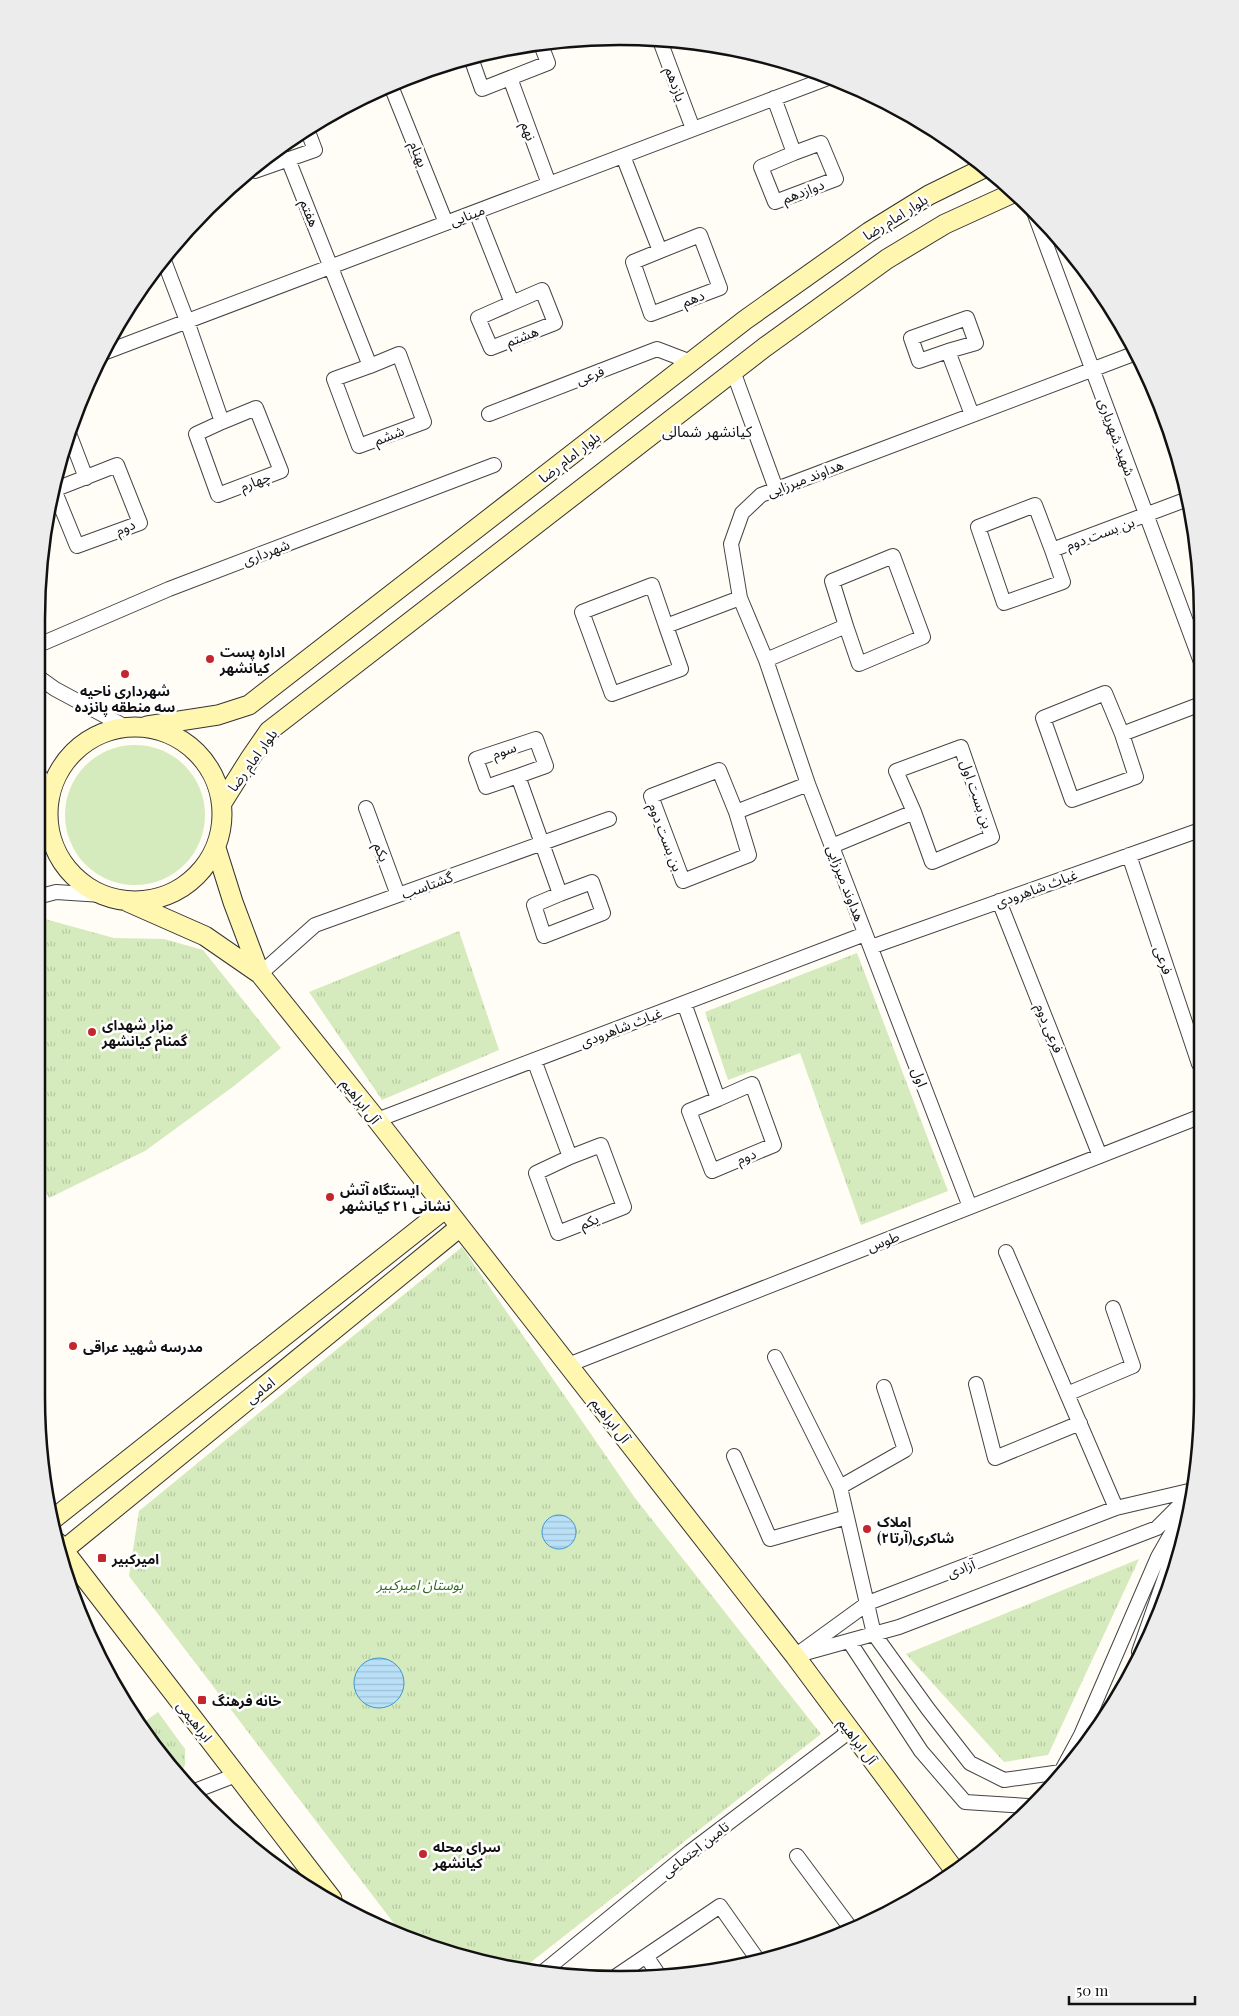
<svg xmlns="http://www.w3.org/2000/svg" width="1239" height="2016" viewBox="0 0 1239 2016" font-family="'Playfair Display','Noto Sans Arabic',serif">
<style>
.grass{fill:#d5ebbd}
.park{fill:url(#park-tufts)}
.water{fill:url(#water-rules);stroke:#3f96cf}
.lines{fill:none;stroke-linecap:round;stroke-linejoin:round}
.minor-casing{stroke:#444;stroke-width:16}
.secondary-casing{stroke:#333;stroke-width:21}
.minor{stroke:#fff;stroke-width:14}
.secondary{stroke:#fff6b0;stroke-width:19}
.poi-dot{fill:#c4262e;stroke:#fff;stroke-width:2}
.labels{text-anchor:middle;dominant-baseline:central;stroke-width:5;stroke-linejoin:round;paint-order:stroke}
.street-label{font-size:14px;fill:#111;stroke:#fff}
.poi-label{font-size:14px;font-weight:bold;fill:#111;stroke:#fff;text-anchor:start}
.park-label{font-size:14px;font-style:italic;fill:#2f6b1f;stroke:#fff}
.neighbourhood-label{font-size:15px;fill:#111;stroke:#fff}
.rim{fill:none;stroke:#111;stroke-width:2.5}
</style>
<defs>
<pattern id="park-tufts" width="24" height="20" patternUnits="userSpaceOnUse" patternTransform="scale(1.25)"><rect width="24" height="20" fill="#d5ebbd"/><path d="M3 7l-1-3M5 7V3M7 7l1-3M15 17l-1-3M17 17v-4M19 17l1-3" fill="none" stroke="#b6c8a1"/></pattern>
<pattern id="water-rules" width="6" height="5" patternUnits="userSpaceOnUse" patternTransform="scale(1.25)"><rect width="6" height="5" fill="#b9e0f7"/><path d="M0 2.5h6" fill="none" stroke="#9ebfd3"/></pattern>
</defs>
<rect width="100%" height="100%" fill="#fffdf5"/>
<path class="grass" d="M65 815a70 70 0 1 1 140 0a70 70 0 1 1-140 0Z"/>
<path class="park" d="M41,918L114,938L164,939L203,950L281,1048L234,1086L145,1151L49,1198L41,1183Z
M459,931L499,1050L382,1100L309,992Z
M857,953L948,1191L861,1225L800,1053L728,1080L705,1012Z
M462,1247L635,1498L821,1734L521,1970C480,1966 438,1952 402,1934L129,1576L139,1511Z
M1139,1559L1048,1755L1004,1762L906,1654Z
M158,1712L185,1749V1765L179,1777L157,1751L140,1725Z"/>
<path class="water" d="M542 1532a17 17 0 1 1 34 0a17 17 0 1 1-34 0Z
M354 1683a25 25 0 1 1 50 0a25 25 0 1 1-50 0Z"/>
<g class="lines">
<defs>
<path id="minor" d="M659,38L693,129
M471,58L482,89L548,63L540,42
M510,78L549,184
M391,86L446,223
M774,98L794,153L821,143L836,179L775,202L761,167L794,153
M623,156L660,251L700,235L720,288L651,314L633,262L660,251
M288,159L370,366L399,354L424,422L359,446L334,379L370,366
M254,167L255,171L315,150L307,129
M476,212L512,303L542,290L555,323L491,348L478,318L512,303
M1034,212L1201,662
M163,258L187,321L222,422L256,408L281,471L218,495L196,434L222,422
M948,351L919,361L911,338L967,318L976,343L948,351L972,415
M106,352L828,78
M733,371L776,489
M489,414L657,349L691,362
M70,436L86,478
M55,492L77,546L140,523L117,465L56,489
M1052,550L1035,505L978,527L1004,603L1063,582L1052,550L1185,500
M666,626L681,669L612,694L582,612L652,585L666,626L740,598
M41,644L169,589L494,465
M766,660L846,626L859,664L923,637L893,556L832,581L846,626
M41,679L55,689L124,726
M1105,693L1122,734L1136,777L1072,800L1043,718Z
M1122,734L1201,704
M518,776L486,787L476,759L536,739L546,766L518,776L560,894L592,882L603,913L544,936L534,905L560,894
M41,777L48,809
M366,808L398,895
M736,812L749,855L683,881L651,796L719,770L736,812L808,784
M832,846L914,812L932,862L992,837L961,747L896,771L914,812
M1129,855L1199,1064
M41,896L56,892L102,895
M999,901L1100,1156
M871,947L1200,830
M260,974L315,925L609,819
M684,1003L718,1099L752,1084L774,1145L712,1171L689,1111L718,1099
M534,1060L570,1157L601,1145L624,1207L558,1233L536,1173L570,1157
M377,1120L865,934
M970,1207L808,784L766,660L740,598L731,544L742,513L761,495L1136,353
M1006,1252L1116,1508
M775,1357L840,1487L874,1634L928,1709L970,1763L1004,1780L1061,1772L1081,1735L1158,1557L1191,1499
M568,1365L1199,1117
M976,1384L995,1458L1080,1423
M1067,1394L1133,1366L1113,1308
M734,1456L770,1539L847,1517
M840,1487L905,1450L884,1387
M849,1641L921,1751L965,1802L1028,1806
M1139,1652L1183,1526
M805,1653L899,1627L1157,1528L1183,1502
M795,1656L868,1603L1116,1508L1193,1490
M192,1792L236,1775
M797,1856L852,1930
M646,1956L660,1977
M543,1972L690,1852L850,1731
M612,1979L720,1906L758,1960"/>
<path id="secondary" d="M147,726L218,715L249,705L745,320L869,232L929,195L986,167
M48 814a87 87 0 1 1 174 0a87 87 0 1 1-174 0Z
M222,803L249,760L269,731L765,347L887,259L945,224L1013,193
M128,902L205,936L260,974L233,902L216,848
M260,974L377,1120L795,1656L955,1871
M52,1520L446,1208
M58,1543L332,1899
M60,1553L460,1227"/>
</defs>
<use href="#minor" class="minor-casing"/>
<use href="#secondary" class="secondary-casing"/>
<use href="#minor" class="minor"/>
<use href="#secondary" class="secondary"/>
</g>
<g class="poi-dot">
<circle cx="210" cy="659" r="5"/>
<circle cx="125" cy="674" r="5"/>
<circle cx="92" cy="1032" r="5"/>
<circle cx="330" cy="1197" r="5"/>
<circle cx="73" cy="1346" r="5"/>
<circle cx="867" cy="1529" r="5"/>
<rect x="97" y="1553" width="10" height="10" rx="2.5"/>
<rect x="197" y="1695" width="10" height="10" rx="2.5"/>
<circle cx="423" cy="1854" r="5"/>
</g>
<g class="labels">
<g class="street-label">
<text transform="translate(676 84) rotate(70)">یازدهم</text>
<text transform="translate(529 131) rotate(70)">نهم</text>
<text transform="translate(419 154) rotate(68)">بهنام</text>
<text transform="translate(803 191) rotate(-21)">دوازدهم</text>
<text transform="translate(310 213) rotate(68)">هفتم</text>
<text transform="translate(467 215) rotate(-21)">مینایی</text>
<text transform="translate(895 217) rotate(-32)">بلوار امام رضا</text>
<text transform="translate(693 298) rotate(-21)">دهم</text>
<text transform="translate(522 336) rotate(-21)">هشتم</text>
<text transform="translate(590 375) rotate(-21)">فرعی</text>
<text transform="translate(389 435) rotate(-21)">ششم</text>
<text transform="translate(1117 437) rotate(70)">شهید شهریاری</text>
<text transform="translate(569 457) rotate(-38)">بلوار امام رضا</text>
<text transform="translate(805 478) rotate(-21)">هداوند میرزایی</text>
<text transform="translate(255 481) rotate(-21)">چهارم</text>
<text transform="translate(125 527) rotate(-24)">دوم</text>
<text transform="translate(1100 533) rotate(-20)">بن بست دوم</text>
<text transform="translate(266 552) rotate(-21)">شهرداری</text>
<text transform="translate(504 750) rotate(-19)">سوم</text>
<text transform="translate(252 760) rotate(-54)">بلوار امام رضا</text>
<text transform="translate(977 794) rotate(71)">بن بست اول</text>
<text transform="translate(666 837) rotate(69)">بن بست دوم</text>
<text transform="translate(382 852) rotate(69)">یکم</text>
<text transform="translate(846 883) rotate(69)">هداوند میرزایی</text>
<text transform="translate(427 885) rotate(-20)">گشتاسب</text>
<text transform="translate(1036 888) rotate(-20)">غیاث شاهرودی</text>
<text transform="translate(1164 960) rotate(71)">فرعی</text>
<text transform="translate(621 1027) rotate(-21)">غیاث شاهرودی</text>
<text transform="translate(1050 1028) rotate(68)">فرعی دوم</text>
<text transform="translate(920 1077) rotate(69)">اول</text>
<text transform="translate(361 1101) rotate(52)">آل ابراهیم</text>
<text transform="translate(746 1156) rotate(-22)">دوم</text>
<text transform="translate(589 1221) rotate(-22)">یکم</text>
<text transform="translate(883 1241) rotate(-21)">طوس</text>
<text transform="translate(260 1390) rotate(-39)">امامی</text>
<text transform="translate(611 1420) rotate(52)">آل ابراهیم</text>
<text transform="translate(961 1568) rotate(-21)">آزادی</text>
<text transform="translate(195 1721) rotate(52)">ابراهیمی</text>
<text transform="translate(858 1741) rotate(53)">آل ابراهیم</text>
<text transform="translate(695 1849) rotate(-38)">تامین اجتماعی</text>
</g>
<g class="poi-label">
<text x="220" y="651">اداره پست<tspan x="220" dy="16">کیانشهر</tspan></text>
<text x="125" y="690" text-anchor="middle">شهرداری ناحیه<tspan x="125" dy="16">سه منطقه پانزده</tspan></text>
<text x="102" y="1024">مزار شهدای<tspan x="102" dy="16">گمنام کیانشهر</tspan></text>
<text x="340" y="1189">ایستگاه آتش<tspan x="340" dy="16">نشانی ۲۱ کیانشهر</tspan></text>
<text x="83" y="1346">مدرسه شهید عراقی</text>
<text x="877" y="1521">املاک<tspan x="877" dy="16">شاکری(آرتا۲)</tspan></text>
<text x="112" y="1558">امیرکبیر</text>
<text x="212" y="1700">خانه فرهنگ</text>
<text x="433" y="1846">سرای محله<tspan x="433" dy="16">کیانشهر</tspan></text>
</g>
<g class="park-label">
<text x="420" y="1584">بوستان امیرکبیر</text>
</g>
<g class="neighbourhood-label">
<text x="707" y="431">کیانشهر شمالی</text>
</g>
</g>
<path d="M0 0H1239V2016H0ZM619 45H620A574 574 0 0 1 1194 619V1397A574 574 0 0 1 620 1971H619A574 574 0 0 1 45 1397V619A574 574 0 0 1 619 45Z" fill="#ececec" fill-rule="evenodd"/>
<path class="rim" d="M619 45H620A574 574 0 0 1 1194 619V1397A574 574 0 0 1 620 1971H619A574 574 0 0 1 45 1397V619A574 574 0 0 1 619 45Z"/>
<path d="M1069 1996v8h126v-8" fill="none" stroke="#111111" stroke-width="2.5"/>
<text x="1076" y="1996" font-size="15" fill="#111111" stroke="#ffffff" stroke-width="4" paint-order="stroke">50 m</text>
</svg>
